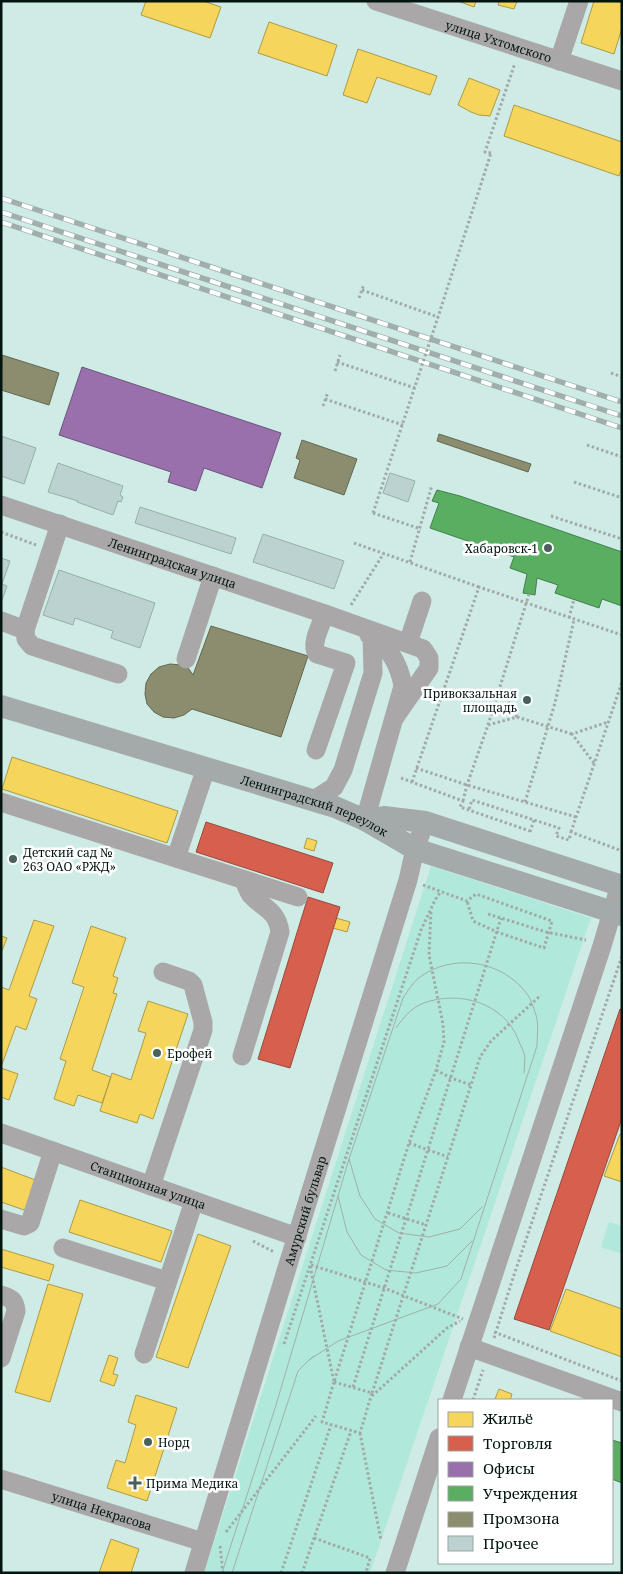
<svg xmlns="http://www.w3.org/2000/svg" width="623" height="1574" viewBox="0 0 623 1574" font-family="'Noto Serif',serif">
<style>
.green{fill:#b1e8dc}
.homes{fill:#f6d55c;stroke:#ad9b46}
.shops{fill:#d6604d;stroke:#964a3b}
.offices{fill:#9970ab;stroke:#6c557d}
.public{fill:#5aae61;stroke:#408049}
.industry{fill:#8c8c6e;stroke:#636852}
.building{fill:#bbd2d0;stroke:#97aeac}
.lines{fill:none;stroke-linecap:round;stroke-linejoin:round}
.path{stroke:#a2aaa9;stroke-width:3;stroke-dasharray:2.5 2.5;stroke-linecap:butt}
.minor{stroke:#a9a7a8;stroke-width:19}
.major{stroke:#a4aaa9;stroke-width:22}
.tram{stroke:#a1afac;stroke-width:1}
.rail-casing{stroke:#a1afac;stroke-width:5.5}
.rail{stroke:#fff;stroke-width:4;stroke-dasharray:11;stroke-linecap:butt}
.path-bridge{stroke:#a2aaa9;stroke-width:3;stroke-dasharray:2.5 2.5;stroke-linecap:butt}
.poi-dot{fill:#4a605b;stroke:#fff;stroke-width:2}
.labels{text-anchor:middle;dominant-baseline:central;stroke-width:5;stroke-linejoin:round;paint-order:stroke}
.street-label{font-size:12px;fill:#021511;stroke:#fff}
.poi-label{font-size:12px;fill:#021511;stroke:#fff;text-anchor:start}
</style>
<rect width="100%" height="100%" fill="#cfebe5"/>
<path class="green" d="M431,866L591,918L370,1573H204Z
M609,1222L622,1226V1254L601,1247Z"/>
<path class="homes" d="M146,1H203L221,7L210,38L141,15Z
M458,1H476L474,7Z
M499,1H517L514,9L498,5Z
M594,1L622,2V28L614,54L581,43Z
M269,22L337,45L327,76L258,53Z
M358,49L437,76L430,95L377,77L367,103L343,95Z
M469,78L500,90L490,116L479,115L471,112L458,105Z
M514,105L622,142V168L619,176L504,136Z
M12,757L178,811L167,843L2,789Z
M307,838L317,841L314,851L304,848Z
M336,918L350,922L347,932L333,928Z
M34,920L54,926L29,996L37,999L26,1030L16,1026L1,1067V987L9,990Z
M91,926L126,938L113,976L118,978L113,993L117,994L92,1070L111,1077L102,1103L78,1095L74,1106L54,1099L66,1061L60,1059L84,987L72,983Z
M1,936L7,938L1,953Z
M148,1001L188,1014L153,1119L140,1114L137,1123L100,1111L112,1073L131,1080L146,1033L138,1031Z
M1,1068L18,1074L9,1100L1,1097Z
M620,1134L622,1135V1182L604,1176Z
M1,1167L38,1181L27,1211L1,1202Z
M80,1200L172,1231L161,1262L69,1232Z
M198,1234L231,1246L188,1368L156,1357Z
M1,1249L54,1265L49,1281L1,1267Z
M48,1284L83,1294L50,1402L15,1392Z
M566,1289L622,1309V1357L550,1331Z
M109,1355L118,1358L113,1374L118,1375L114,1386L100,1381Z
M499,1389L512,1394L510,1400H500L495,1399Z
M136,1395L177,1408L147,1501L107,1488L116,1460L125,1463L136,1425L128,1422Z
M111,1539L139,1549L131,1573H99Z"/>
<path class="shops" d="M206,822L333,863L323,893L196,852Z
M308,897L340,907L290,1068L258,1059Z
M620,1009L622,1010V1118L549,1330L514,1319Z"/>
<path class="offices" d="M82,367L281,433L262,488L204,468L196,491L168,482L171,472L59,435Z"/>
<path class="public" d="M437,490L460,496L622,552V606L602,599L599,608L555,593L558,585L537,578L535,595L523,593L527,574L510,568L514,557L430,528L439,503L432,501Z
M612,1440L622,1443V1483L612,1479Z"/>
<path class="industry" d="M2,355L59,373L49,405L1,390Z
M439,434L531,464L528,472L437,441Z
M302,440L357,459L344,495L294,478L300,460L296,458Z
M211,626L308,656L281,737L192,709L184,715L174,718L163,717L154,712L147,704L145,694L146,683L151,674L159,667L170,664L181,665L189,669L193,675Z"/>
<path class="building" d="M1,436L36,448L24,484L1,476Z
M58,463L123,486L120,495L123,497L121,502L118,501L113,515L77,502L78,501L48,492Z
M390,473L415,481L408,502L383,493Z
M140,507L236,538L231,554L135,523Z
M263,534L344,561L334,589L253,562Z
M1,558L10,561L2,584L7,586L1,603Z
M59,570L155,603L140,648L111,638L113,631L75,618L73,625L43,615Z"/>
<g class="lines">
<path class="path" d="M491,153L485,152L515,63
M362,290L438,317
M359,298L364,284
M337,362L415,388
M335,371L340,355
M611,373L622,377
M325,399L403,425
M323,406L328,392
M587,445L622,457
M574,482L622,498
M373,513L421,529
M551,516L622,539
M1,532L36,545
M354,543L479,587
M410,562L432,485
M351,605L384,553
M569,618L574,599
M517,717L572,734
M488,725L517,717L500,687
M594,763L572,734L608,722
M416,768L467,785L576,817
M401,778L463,801L460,807L530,831
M412,782L479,587L622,635
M463,801L467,785L488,725L529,594
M525,802L555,703L574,620
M469,809L472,800L559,828L556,836L569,840L571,832L622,851
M530,832L534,820
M571,832L622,682
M423,885L467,901L476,894L552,921L544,948L497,932L473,921L467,901
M488,914L546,932L586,940
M436,1070L451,1078L471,1085
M409,1143L448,1157
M388,1213L426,1225
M253,1241L274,1252
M311,1265L384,1288L463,1319
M310,1266L334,1382L409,1143L436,1070L444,1042L443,1024L429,955L431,911
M494,1332L622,1381
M494,1338L513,1278L622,956
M284,1344L421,930L435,900L441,891
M334,1382L372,1393L360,1433L322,1422Z
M353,1387L501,918
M372,1393L480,1057L491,1041L541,995
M372,1396L447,1328L460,1321
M473,1400L483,1370
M360,1433L381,1540
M226,1532L316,1416
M314,1538L370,1558L366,1573
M220,1546L223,1573
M281,1573L331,1425
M302,1573L351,1431"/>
<g class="minor">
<path id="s1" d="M376,1L622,81"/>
<path d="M559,61L579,1"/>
<path id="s2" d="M1,505L325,614L423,649L429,658V668L395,717"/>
<path d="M1,621L25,630L60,524"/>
<path d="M25,630L26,639L32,646L118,674"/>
<path d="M408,643L422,601"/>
<path d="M186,659L213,576"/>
<path d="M316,750L346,663L317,654C310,644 321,625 325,614"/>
<path d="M314,800L334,787L343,770L373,673L372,636"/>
<path d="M1,802L176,858L206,768"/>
<path d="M365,820L403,686C399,663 389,646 369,635"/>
<path d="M176,858L298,897"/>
<path d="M242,1056L280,932C277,910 264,909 251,895C248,891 246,885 244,880"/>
<path id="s3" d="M1,1133L297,1237"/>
<path d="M151,1186L203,1030V1022L193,985L189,981L163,972"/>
<path d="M1,1219L24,1226L30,1223L53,1151"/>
<path d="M63,1248L167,1281"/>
<path d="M1,1295C11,1298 15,1300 16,1311L1,1358"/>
<path d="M469,1347L622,1402"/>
<path d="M144,1354L194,1201"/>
<path d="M452,1400L602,946L620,885"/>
<path id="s4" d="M1,1479L203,1542"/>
<path id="s5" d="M194,1573L290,1258L408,880L415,849L425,822"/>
<path d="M395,1573L439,1438"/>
</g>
<g class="major">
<path id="s6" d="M1,706L335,807L365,820L415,849L622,915"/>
<path d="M365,820L384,817L425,822L622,886"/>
</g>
<path class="tram" d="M396,1028C403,1018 412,1007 424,1003C459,990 504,1003 518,1039C520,1045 524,1051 525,1057C525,1062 524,1068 524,1073
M349,1159L360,1196L375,1219L399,1233L429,1237L460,1229L482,1207
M338,1196L347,1232L361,1255L386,1270L416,1273L447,1266L472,1241
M222,1573L276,1405L349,1159L403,998C408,991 413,982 420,977C453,953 502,960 527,994C531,999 534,1009 536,1015C539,1024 537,1036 537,1046L461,1279L438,1304L338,1341L309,1360
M232,1573L298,1371L309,1360L314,1356"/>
<defs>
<path id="rail" d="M1,198L622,402
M1,212L622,416
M1,222L622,428"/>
</defs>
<use href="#rail" class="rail-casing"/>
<use href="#rail" class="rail"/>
<path class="path-bridge" d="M373,513L438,317L491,153"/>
</g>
<g class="poi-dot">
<circle cx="548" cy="548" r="5"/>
<circle cx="527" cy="700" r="5"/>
<circle cx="13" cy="859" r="5"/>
<circle cx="157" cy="1053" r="5"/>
<circle cx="148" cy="1442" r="5"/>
<path d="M132.5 1475.5h5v5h5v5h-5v5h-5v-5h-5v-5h5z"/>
</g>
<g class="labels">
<g class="street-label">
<text stroke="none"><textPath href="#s1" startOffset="129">улица Ухтомского</textPath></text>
<text stroke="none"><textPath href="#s2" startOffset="181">Ленинградская улица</textPath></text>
<text stroke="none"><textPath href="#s6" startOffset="329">Ленинградский переулок</textPath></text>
<text stroke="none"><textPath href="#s3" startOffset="156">Станционная улица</textPath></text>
<text stroke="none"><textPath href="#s5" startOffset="379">Амурский бульвар</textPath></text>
<text stroke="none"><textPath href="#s4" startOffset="106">улица Некрасова</textPath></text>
</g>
<g class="poi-label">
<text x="538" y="548" text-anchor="end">Хабаровск-1</text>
<text x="517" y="693" text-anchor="end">Привокзальная<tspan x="517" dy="14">площадь</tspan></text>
<text x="23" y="852">Детский сад №<tspan x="23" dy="14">263 ОАО «РЖД»</tspan></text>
<text x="167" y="1053">Ерофей</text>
<text x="158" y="1442">Норд</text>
<text x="146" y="1483">Прима Медика</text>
</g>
</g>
<rect width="623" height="1574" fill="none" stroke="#021511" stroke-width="5"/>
<rect x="438" y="1399" width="175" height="165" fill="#ffffff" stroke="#9aa1a0"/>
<rect x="448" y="1412" width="25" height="15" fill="#f6d55c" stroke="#9aa1a0"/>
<text x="483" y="1424" font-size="15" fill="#021511">Жильё</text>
<rect x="448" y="1436" width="25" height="15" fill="#d6604d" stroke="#9aa1a0"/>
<text x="483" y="1449" font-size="15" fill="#021511">Торговля</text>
<rect x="448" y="1462" width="25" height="15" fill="#9970ab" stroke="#9aa1a0"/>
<text x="483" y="1474" font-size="15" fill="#021511">Офисы</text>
<rect x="448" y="1486" width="25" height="15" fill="#5aae61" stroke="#9aa1a0"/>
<text x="483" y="1499" font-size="15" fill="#021511">Учреждения</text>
<rect x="448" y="1512" width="25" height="15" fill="#8c8c6e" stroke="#9aa1a0"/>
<text x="483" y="1524" font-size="15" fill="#021511">Промзона</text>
<rect x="448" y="1536" width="25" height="15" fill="#bbd2d0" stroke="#9aa1a0"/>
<text x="483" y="1549" font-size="15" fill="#021511">Прочее</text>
</svg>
